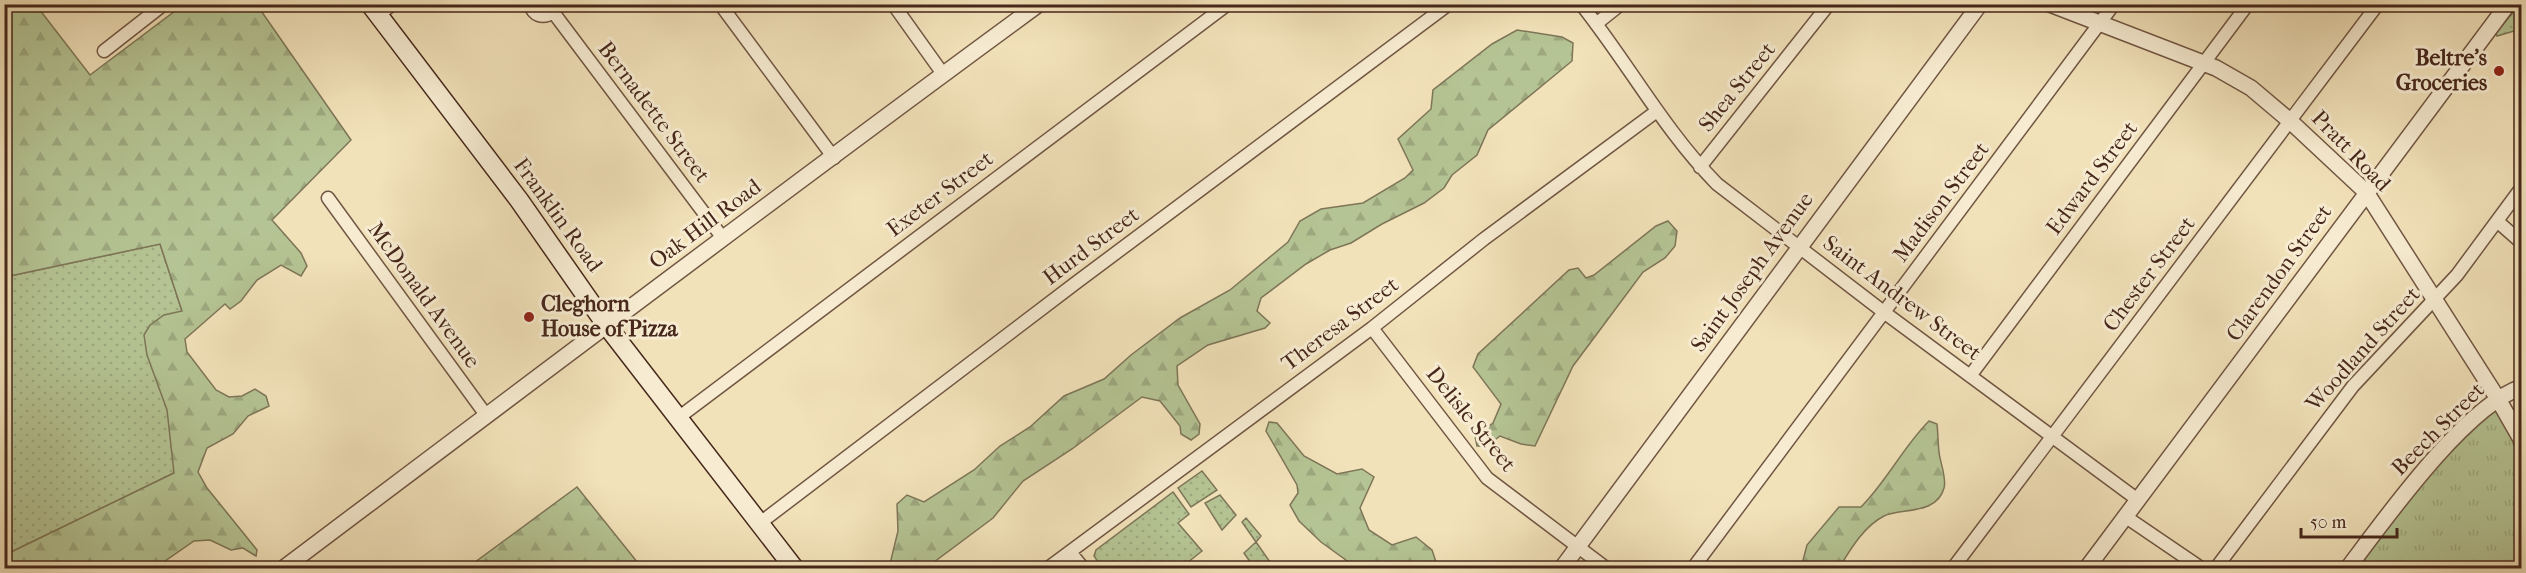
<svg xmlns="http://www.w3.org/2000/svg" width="2526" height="573" viewBox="0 0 2526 573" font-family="'IM FELL French Canon',serif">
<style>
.grass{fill:url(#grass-dots);stroke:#7e7658;stroke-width:1.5}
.forest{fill:url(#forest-firs);stroke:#7e7658;stroke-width:1.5}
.park{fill:url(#park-tufts);stroke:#7e7658;stroke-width:1.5}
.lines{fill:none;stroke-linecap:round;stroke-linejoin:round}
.minor-casing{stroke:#715643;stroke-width:15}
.tertiary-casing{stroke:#715643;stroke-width:18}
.secondary-casing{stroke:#46271b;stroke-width:21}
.minor{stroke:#f7ecd2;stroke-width:12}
.tertiary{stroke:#f7ecd2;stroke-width:15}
.secondary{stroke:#f7ecd2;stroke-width:18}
.poi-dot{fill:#8f2418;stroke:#f7ecd2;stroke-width:2}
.labels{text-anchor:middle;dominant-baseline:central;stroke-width:6;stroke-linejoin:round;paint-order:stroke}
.poi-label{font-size:22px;font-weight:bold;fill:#46271b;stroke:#f7ecd2;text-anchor:end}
.street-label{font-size:22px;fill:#46271b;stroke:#f7ecd2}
</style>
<defs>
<pattern id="grass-dots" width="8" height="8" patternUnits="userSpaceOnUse" patternTransform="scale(1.5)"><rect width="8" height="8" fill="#b5c494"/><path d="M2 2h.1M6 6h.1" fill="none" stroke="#9da87f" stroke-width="1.8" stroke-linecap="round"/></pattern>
<pattern id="forest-firs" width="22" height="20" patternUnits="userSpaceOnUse" patternTransform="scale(1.5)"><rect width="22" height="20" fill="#b5c494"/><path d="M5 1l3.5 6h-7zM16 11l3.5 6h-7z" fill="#9da87f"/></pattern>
<pattern id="park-tufts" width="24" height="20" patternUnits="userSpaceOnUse" patternTransform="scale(1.5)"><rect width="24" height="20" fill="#b5c494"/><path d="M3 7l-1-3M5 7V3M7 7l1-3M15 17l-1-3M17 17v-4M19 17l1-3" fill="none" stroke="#9da87f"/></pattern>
</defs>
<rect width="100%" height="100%" fill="#f2e2ba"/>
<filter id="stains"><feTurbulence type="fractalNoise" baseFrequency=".00333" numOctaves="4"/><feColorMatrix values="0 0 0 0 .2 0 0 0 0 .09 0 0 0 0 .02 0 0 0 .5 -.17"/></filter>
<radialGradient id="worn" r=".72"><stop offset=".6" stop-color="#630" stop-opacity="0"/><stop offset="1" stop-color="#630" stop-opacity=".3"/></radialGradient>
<path class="grass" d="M2514,11L2521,16V29L2497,36L2496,33Z
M160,244L182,311L174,473L5,555V277Z
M1202,471L1217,490L1191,507L1178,488Z
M1173,492L1189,514L1178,523L1202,551L1187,563L1188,566L1185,568H1102L1094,556L1096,550Z
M1220,495L1236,515L1222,530L1205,503Z
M1246,518L1261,536L1256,542L1270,562L1261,568L1255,564L1253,566L1244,553L1256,542L1242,522Z"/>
<path class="forest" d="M4,5H36L90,75L183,5H257L351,140L272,220L301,253L307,266L301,276L281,265L257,280L241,301L230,309L225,304L185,339L187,352L216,390L229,397L242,396L255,389L266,396L269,406L248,416L233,434L207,448L198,472L207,488L257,550L256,556L243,548L231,550L210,540L194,541L155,568H5V555L174,473L167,410L147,355L144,335L150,325L164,315L182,311L160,244L5,277Z
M1517,30L1562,37L1573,43L1572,61L1488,130L1477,155L1452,175L1444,188L1424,203L1382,224L1351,243L1330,250L1306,264L1261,298L1257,311L1270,323L1265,328L1208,345L1177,366L1178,385L1200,424L1199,434L1191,440L1181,434L1180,426L1160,401L1142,397L1072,449L1023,481L993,518L926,568H889L898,531L897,504L907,495L924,502L974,470L1000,446L1030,427L1064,396L1104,379L1131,355L1180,318L1230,290L1288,242L1300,221L1321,209L1363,203L1405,178L1413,170L1398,139L1431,109L1433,90L1492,44Z
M1668,221L1677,231L1675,246L1665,258L1643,272L1573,366L1535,446L1521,444L1500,436L1487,446H1477L1475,436L1493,423L1501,404L1473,367L1478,354L1569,270L1578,268L1586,278L1594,275L1656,226Z
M1929,421L1937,424C1938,433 1938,443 1939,452C1940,462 1947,479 1944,488C1937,515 1901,508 1884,516C1864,526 1850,550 1839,568H1801L1807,545L1839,507H1861C1887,481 1903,447 1929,421Z
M1269,422L1277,423L1304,456L1337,474L1362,469L1374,477L1360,508L1369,530L1392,545L1416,537L1432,550L1437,565L1435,568H1357L1321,542L1299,521L1290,505L1298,493L1297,485L1266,431Z
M577,487L642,568H467Z"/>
<path class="park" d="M2498,399L2521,441V568H2348L2404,494Z"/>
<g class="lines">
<defs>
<path id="minor" d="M530,4C533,16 543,19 553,12L557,4
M720,4L834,158
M893,4L943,74
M1581,4C1628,63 1664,130 1717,184L1885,313L2138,500
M553,12L722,237
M378,15L393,4
M1596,24L1621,4
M104,51L164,4
M1700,167L1829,4
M328,198L486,415
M2497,221L2522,243
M1372,328L1487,478L1606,568
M1970,376L2248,4
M678,418L1228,4
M2126,517L2201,568
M760,523L1077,282L1449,4
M1070,552L1083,568
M1048,568L1372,328L1484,239L1657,111
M1693,568L2114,4
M1953,568L2378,4
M2216,568L2353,386L2457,275L2522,187"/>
<path id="tertiary" d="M2050,4L2216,68L2251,88L2290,121L2366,192L2498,399L2522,441
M284,568C535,379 785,190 1039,4
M1562,568L1980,4
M2087,568L2508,4
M2348,568C2385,519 2465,406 2522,387"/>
<path id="secondary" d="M370,4L519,200L607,326L794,568"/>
</defs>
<use href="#minor" class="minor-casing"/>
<use href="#tertiary" class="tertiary-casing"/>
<use href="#secondary" class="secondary-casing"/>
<use href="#minor" class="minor"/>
<use href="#tertiary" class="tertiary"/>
<use href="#secondary" class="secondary"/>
</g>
<g class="poi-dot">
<circle cx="2499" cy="71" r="6"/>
<circle cx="529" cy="317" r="6"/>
</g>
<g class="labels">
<g class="poi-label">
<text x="2487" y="58">Beltre's<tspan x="2487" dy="25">Groceries</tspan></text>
<text x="541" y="304" text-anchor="start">Cleghorn<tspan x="541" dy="25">House of Pizza</tspan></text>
</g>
<g class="street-label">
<text transform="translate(1737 87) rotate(-51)">Shea Street</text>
<text transform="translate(654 112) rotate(53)">Bernadette Street</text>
<text transform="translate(2351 151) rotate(46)">Pratt Road</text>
<text transform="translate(2092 178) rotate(-53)">Edward Street</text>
<text transform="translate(940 194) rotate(-37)">Exeter Street</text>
<text transform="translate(1941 202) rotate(-53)">Madison Street</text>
<text transform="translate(558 215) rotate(54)">Franklin Road</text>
<text transform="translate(705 224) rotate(-37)">Oak Hill Road</text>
<text transform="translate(1091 246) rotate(-37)">Hurd Street</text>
<text transform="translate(1752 272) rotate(-54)">Saint Joseph Avenue</text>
<text transform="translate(2279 273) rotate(-54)">Clarendon Street</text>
<text transform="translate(2149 274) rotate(-53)">Chester Street</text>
<text transform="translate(424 295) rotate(54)">McDonald Avenue</text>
<text transform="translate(1902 298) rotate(37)">Saint Andrew Street</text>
<text transform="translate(1340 324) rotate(-37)">Theresa Street</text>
<text transform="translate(2363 349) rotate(-48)">Woodland Street</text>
<text transform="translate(1471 419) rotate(51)">Delisle Street</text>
<text transform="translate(2438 429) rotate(-45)">Beech Street</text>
</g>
</g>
<rect width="2526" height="573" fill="none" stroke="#f2e2ba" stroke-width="24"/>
<rect x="6" y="6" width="2514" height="561" fill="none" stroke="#46271b" stroke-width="3"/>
<rect x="12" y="12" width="2502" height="549" fill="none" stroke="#46271b" stroke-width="1.5"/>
<path d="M2301 528v9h96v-9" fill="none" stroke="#46271b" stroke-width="3"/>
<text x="2310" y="528" font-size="18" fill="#46271b" stroke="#f7ecd2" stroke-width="4.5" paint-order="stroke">50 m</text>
<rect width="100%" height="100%" filter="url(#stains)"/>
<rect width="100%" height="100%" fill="url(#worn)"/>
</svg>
